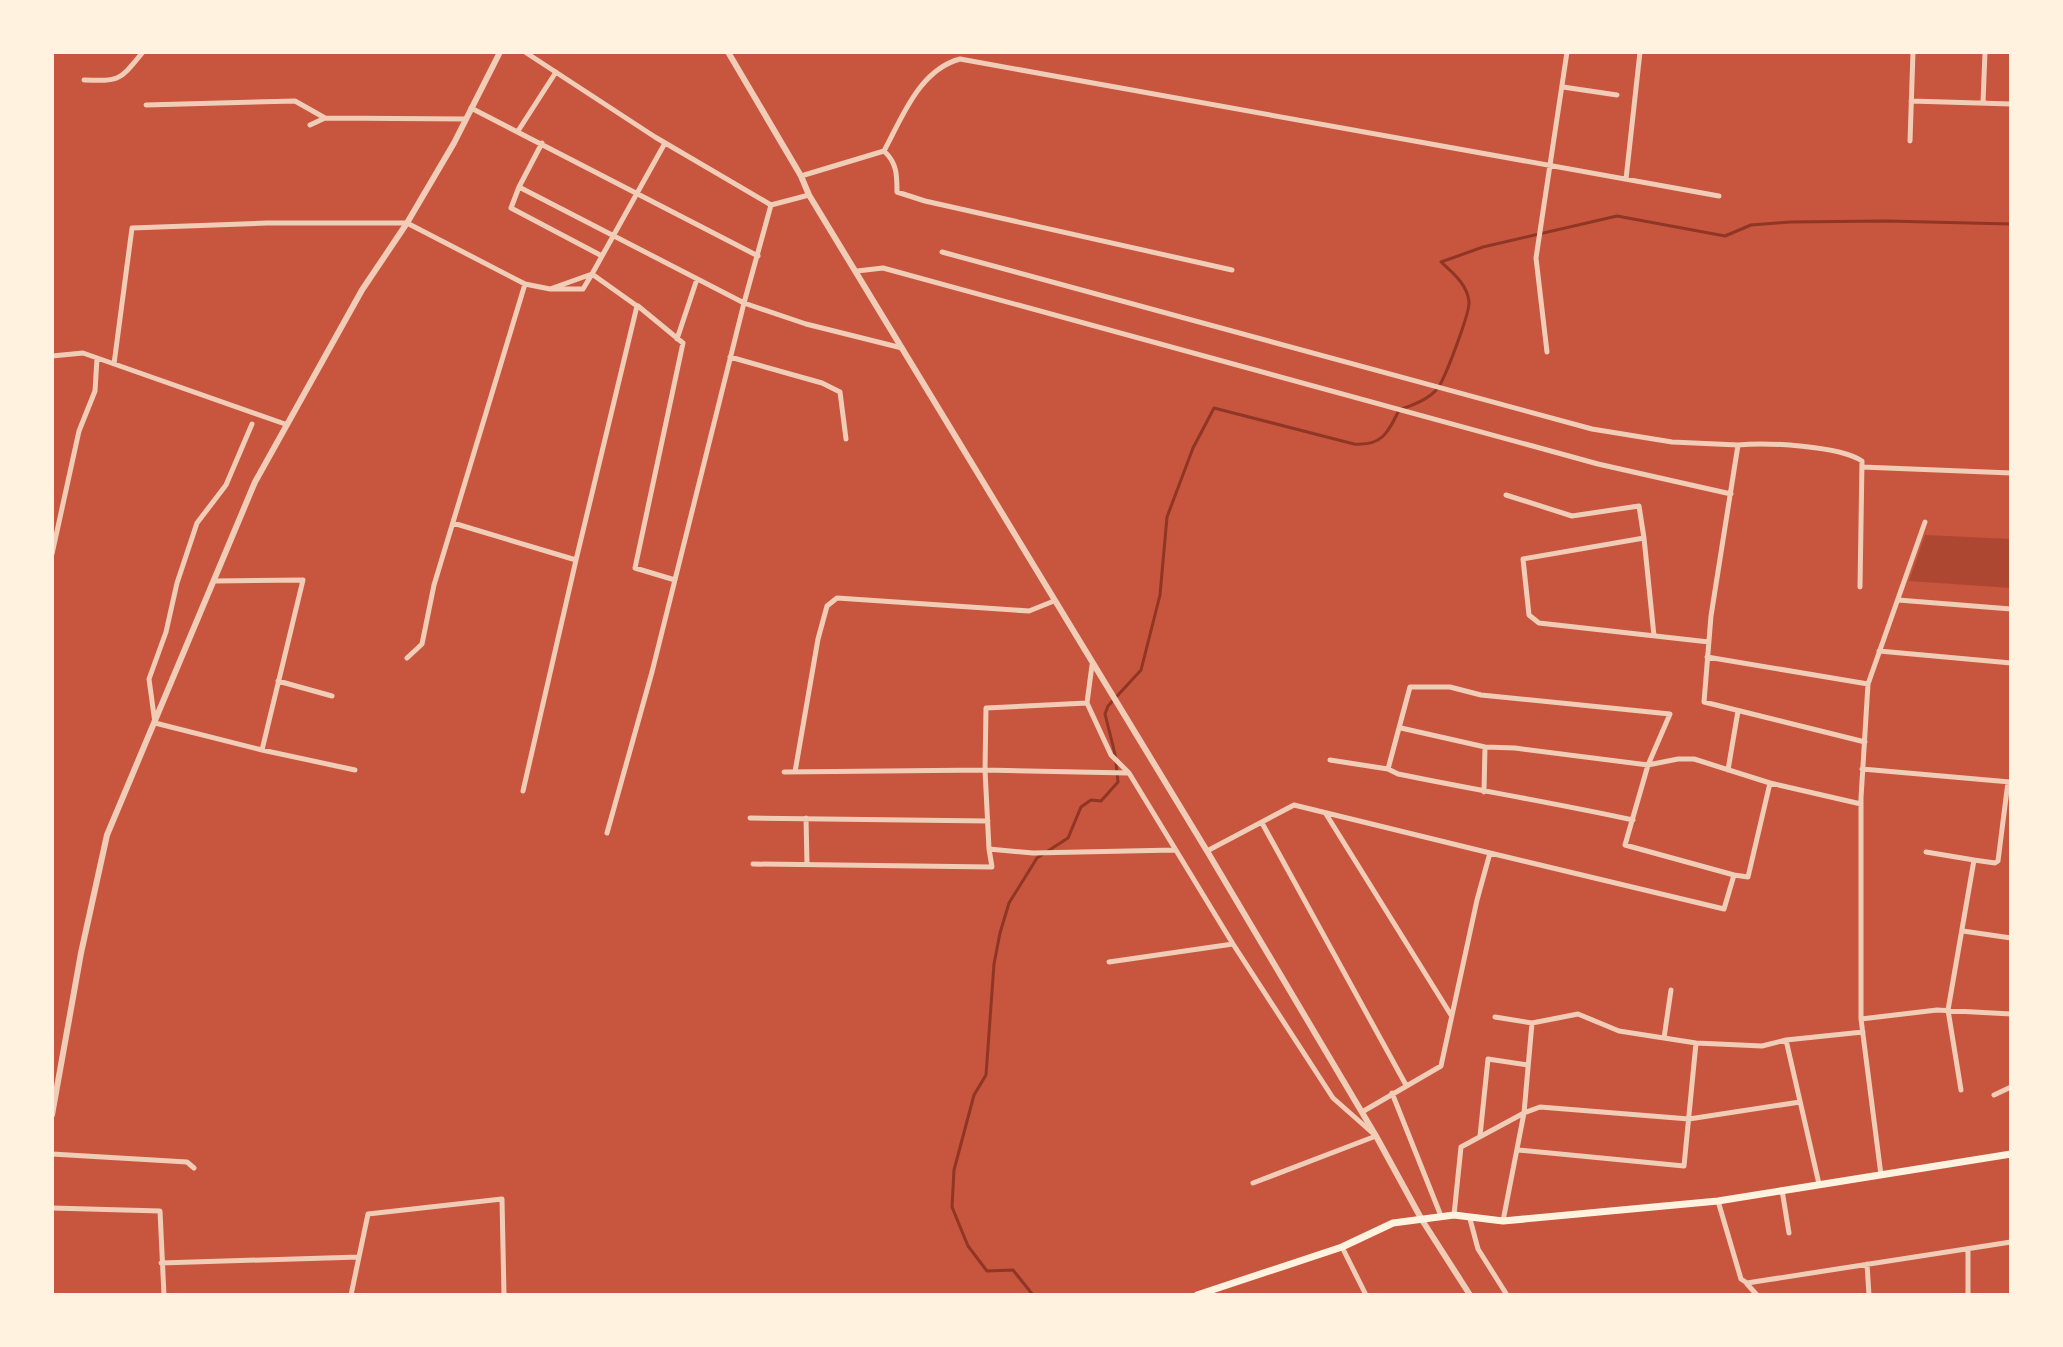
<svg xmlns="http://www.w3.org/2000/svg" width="2063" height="1347" viewBox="0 0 2063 1347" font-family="Montserrat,sans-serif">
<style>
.green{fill:#ae4732}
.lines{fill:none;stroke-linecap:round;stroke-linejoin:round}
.stream{stroke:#8f3625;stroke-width:3}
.minor{stroke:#f1ccb7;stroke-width:5}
.tertiary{stroke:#f1ccb7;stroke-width:6}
.primary{stroke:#fff3e0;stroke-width:7}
</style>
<rect width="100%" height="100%" fill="#c8553d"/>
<path class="green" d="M1925,535L2011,539V588L1909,581Z"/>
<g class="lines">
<path class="stream" d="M1033,1295L1013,1270L987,1271L968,1246L952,1207L954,1170L974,1095L986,1075L994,964L1000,933L1009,903L1037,858L1068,838L1081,807L1091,800L1101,801L1118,782L1115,754L1105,714L1108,706L1141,670L1160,595L1167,517L1193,448L1214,408L1354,444C1382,446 1388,433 1399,410C1412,405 1428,400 1437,389C1444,382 1470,312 1469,302C1468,285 1452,272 1441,262L1483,247L1617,216L1725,236L1751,225L1790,222L1886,221L2011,224"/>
<path class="minor" d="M525,52L655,137L771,205
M84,80C121,81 119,81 143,52
M1563,87L1617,95
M1911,101L2011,104
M1983,103L1985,52
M146,105L295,101L325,118
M471,108L758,256
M310,125L325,118L466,119
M518,131L556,72
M1910,141L1913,52
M542,143L519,187L744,303L652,672L607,833
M884,151C897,163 897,175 897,192L925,201L1232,270
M801,176L884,151C902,118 919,70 960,59L1719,196
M1626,179L1640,52
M519,187L511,208L602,256
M809,195L771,205L744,303L806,324L902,348
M942,252L1592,429L1672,442L1738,445L1711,616L1704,702L1865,742
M857,271L883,268L1598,464L1731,494
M638,306L683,343L635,568L675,580
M677,339L697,279
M1547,352L1536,258L1567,52
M52,356L83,353L285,424
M730,357L822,383L840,392L846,439
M114,364L132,228L267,223H407L525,284L550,289H583L592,274L550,289
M1738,445C1766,442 1840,446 1862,461L1860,587
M1862,467L2011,473
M1506,495L1572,516L1639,506L1644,538
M1925,522L1868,684L1861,798V1019L1937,1010L2011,1014
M453,523L576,560L637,306L592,274L665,143
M52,554L79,431L95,391L97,358
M214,581L303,580L262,750L155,723L149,679L166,632L177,583L197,523L226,485L252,424
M1898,600L2011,609
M1654,636L1644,538L1523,559L1529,615L1539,623L1709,642
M1879,651L2011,663
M1707,657L1868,684
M407,658L422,644L434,585L525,284
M1092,665L1087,703L1111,755L1129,773L1233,944L1333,1098L1376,1136L1253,1183
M278,681L332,696
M1401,728L1485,747L1515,748L1648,765L1678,759H1694L1770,783
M262,750L355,770
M1330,760L1388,769L1398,774C1476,790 1555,803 1633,820
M1388,769L1410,687H1450L1481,695L1670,714L1648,765L1625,845L1734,875
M1862,769L2010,782
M1728,770L1738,711
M784,772L985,770L1128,773
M795,772L818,639L827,606L837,598L1029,611L1054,601
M523,791L576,560
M1484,792L1485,747
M1326,814L1451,1015
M750,818L988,821
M806,818L807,864
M1262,823L1406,1085
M989,849L985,770L986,708L1087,703
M1207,851L1294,805L1490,853L1477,900L1441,1066L1362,1112
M1926,852L1974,860
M1490,853L1724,909L1734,875L1748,877L1770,783L1861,804
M753,864L992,867L989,849L1033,853L1175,850
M1963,931L2011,938
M1109,962L1233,944
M1495,1017L1532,1023L1578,1014L1619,1031L1696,1043L1762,1046L1786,1040L1863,1032
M1861,1019L1881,1175
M1664,1038L1671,990
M1786,1040L1819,1184
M1961,1090L1948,1010L1974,860L1995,863L1998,861L2008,782
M1392,1093L1441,1216
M1994,1095L2011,1087
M1480,1136L1488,1059L1528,1065
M1518,1150L1684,1166L1696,1043
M52,1154L187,1162L194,1168
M1782,1190L1789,1233
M1718,1201L1741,1279L1747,1283L2011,1242
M52,1208L160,1211L164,1295
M1454,1215L1461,1147L1524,1113L1532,1023
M1470,1219L1478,1249L1507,1295
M1503,1221L1524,1113L1540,1107L1689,1119L1800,1102
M1342,1247L1366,1295
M161,1263L359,1257
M1867,1264L1869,1295
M1747,1284L1757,1295
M351,1295L368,1214L502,1199L504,1295
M1968,1295V1249"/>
<path class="tertiary" d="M728,52L801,176L809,195L1207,851L1376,1136L1422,1220L1470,1295
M52,1115L81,953L107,835L255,482L362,290L407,223L454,143L500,52"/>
<path class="primary" d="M1197,1295L1342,1247L1393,1223L1454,1215L1503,1221L1718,1201L2011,1154"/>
</g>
<rect width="2063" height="1347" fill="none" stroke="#fff3e0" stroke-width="108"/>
</svg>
